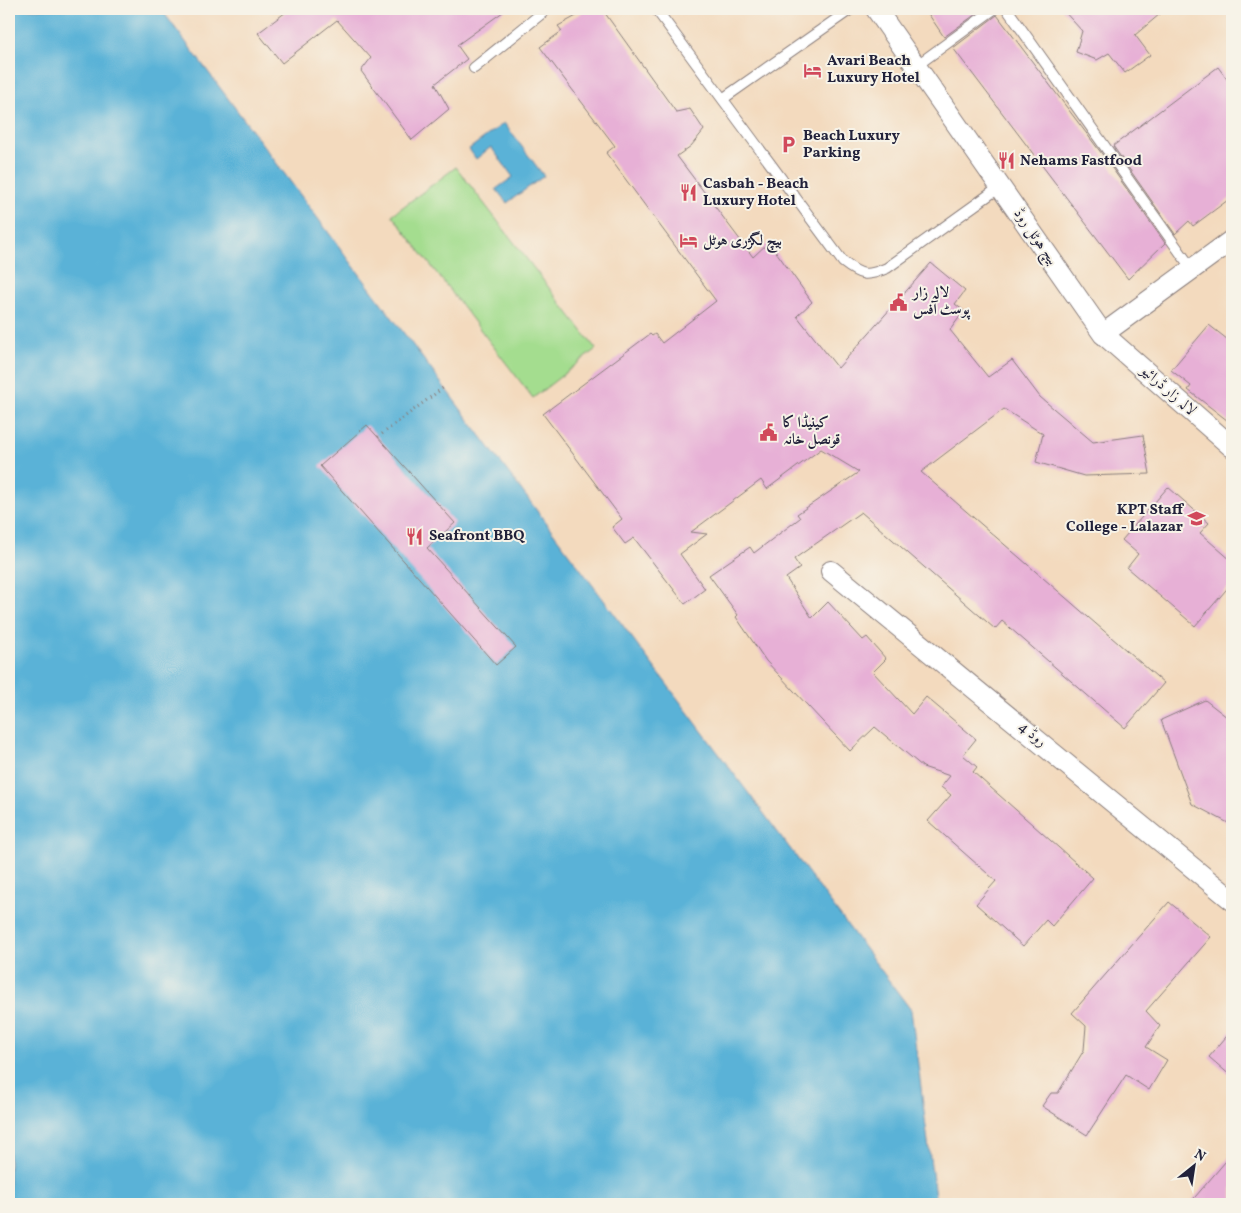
<svg xmlns="http://www.w3.org/2000/svg" width="1241" height="1213" viewBox="0 0 1241 1213" font-family="Vollkorn,Amiri,serif">
<style>
.green{fill:#a4dd8f;stroke:#638065}
.water{fill:#5ab2d7;stroke:#3e6a89}
.building{fill:#e7b0d6}
.lines{fill:none;stroke-linecap:round;stroke-linejoin:round}
.lane-casing{stroke:#8a7e7c;stroke-width:12}
.street-casing{stroke:#8a7e7c;stroke-width:22}
.path{stroke:#8a7e7c;stroke-width:3;stroke-dasharray:1 4;stroke-linecap:butt}
.lane{stroke:#fff;stroke-width:10}
.street{stroke:#fff;stroke-width:20}
.labels{text-anchor:middle;dominant-baseline:central;stroke-width:4;stroke-linejoin:round;paint-order:stroke}
.poi-label{font-size:15px;font-weight:bold;fill:#22223b;stroke:#f7f3e8;text-anchor:start}
.street-label{font-size:15px;fill:#22223b;stroke:#f7f3e8}
</style>
<rect width="100%" height="100%" fill="#f7f3e8"/>
<filter id="ink" filterUnits="userSpaceOnUse"><feTurbulence type="fractalNoise" baseFrequency=".02" numOctaves="2"/><feDisplacementMap in="SourceGraphic" scale="10" xChannelSelector="R" yChannelSelector="G"/><feConvolveMatrix kernelMatrix="1 2 1 2 8 2 1 2 1" color-interpolation-filters="sRGB"/></filter>
<filter id="wash" filterUnits="userSpaceOnUse"><feTurbulence type="fractalNoise" baseFrequency=".0096" numOctaves="4" result="noise"/><feDisplacementMap in="SourceGraphic" scale="20" xChannelSelector="R" yChannelSelector="G"/><feGaussianBlur stdDeviation="1.12" result="paint"/><feColorMatrix in="noise" values="0 0 0 0 0 0 0 0 0 0 0 0 0 0 0 0 0 1.4 0 .05"/><feComposite in="paint" operator="in"/></filter>
<g filter="url(#wash)">
<rect width="100%" height="100%" fill="#f3dabe"/>
<path class="green" d="M456,167L596,349L533,398L392,215Z"/>
<path class="water" d="M9,9H161L911,1010L936,1204H9Z
M504,123L544,176L507,203L496,189L513,177L491,147L476,159L469,149Z"/>
<g id="blocks">
<path class="building" d="M290,9H507L457,45L467,59L435,84L449,109L412,140L361,71L371,58L337,20L282,63L258,33Z
M589,9H602L676,112L690,109L704,130L691,146L677,156L753,257L769,242L812,302L797,316L838,368L931,263L965,291L955,304L964,311L950,330L988,377L1012,360L1040,397L1093,442L1143,435L1150,474L1084,476L1036,462L1043,434L1004,409L921,472L1164,683L1125,728L1002,621L995,629L861,512L794,559L800,568L786,578L812,618L828,602L863,640L867,637L886,659L873,672L912,714L926,697L976,739L963,755L977,767L973,772L1093,878L1052,926L1046,920L1023,946L976,904L996,881L928,821L951,795L941,787L950,776L923,767L875,727L850,751L766,661L736,617L738,615L709,575L750,547L754,553L800,518L797,514L859,472L821,449L767,489L761,480L691,532L707,534L680,554L705,589L685,604L634,538L625,544L612,527L622,519L543,414L650,334L652,336L655,334L662,343L716,301L606,153L615,146L540,47L562,31L558,26Z
M925,9H983L944,37Z
M1062,9H1166L1135,35L1150,55L1125,73L1109,53L1097,60L1076,52L1082,31Z
M997,15L1102,154L1165,243L1128,279L953,48Z
M1218,67L1232,86V197L1193,226L1189,221L1175,234L1113,146Z
M1209,325L1232,343V424L1188,390L1191,386L1171,370Z
M367,425L455,523L427,548L516,647L496,665L320,466Z
M1168,487L1209,523L1200,533L1232,561V583L1195,626L1127,568L1138,554L1122,540Z
M1205,700L1232,721V825L1192,804L1161,720Z
M1169,902L1211,937L1146,1011L1160,1026L1146,1047L1167,1060L1149,1090L1126,1075L1087,1135L1042,1106L1051,1093H1058L1084,1050L1086,1026L1072,1013Z
M1232,1030V1077L1209,1057Z
M1232,1154V1204H1189Z"/>
</g>
</g>
<g filter="url(#ink)">
<use href="#blocks" fill-opacity="0" stroke="#8a7e7c" stroke-width="1"/>
<g class="lines">
<defs>
<path id="lane" d="M656,9L843,262C861,276 866,277 887,268L1000,187
M1007,9L1192,269
M916,66L994,9
M474,68L547,9
M724,98L851,9"/>
<path id="street" d="M876,9L1103,334L1232,447
M1103,334L1232,240
M831,571L1232,900"/>
</defs>
<use href="#lane" class="lane-casing"/>
<use href="#street" class="street-casing"/>
<path class="path" d="M378,437L444,387"/>
<use href="#lane" class="lane"/>
<use href="#street" class="street"/>
</g>
</g>
<defs>
<symbol id="hotel-bare" viewBox="-9 -9 18 18"><path d="M-6-4.5h1.5V1H6V5H4.5V3h-9V5H-6ZM-4 0a1.8 1.8 0 1 1 3.6 0ZM.5 0V-2.5h3Q6-2.5 6 0Z" fill="#d1495b" stroke="#f7f3e8" stroke-width="2.5" paint-order="stroke"/></symbol>
<symbol id="parking-bare" viewBox="-9 -9 18 18"><path d="M-3.5-5.5H1a3.5 3.5 0 0 1 0 7H-1V5.5H-3.5ZM-1-3.4V-.6H.8a1.4 1.4 0 0 0 0-2.8Z" fill="#d1495b" stroke="#f7f3e8" stroke-width="2.5" paint-order="stroke"/></symbol>
<symbol id="restaurant-bare" viewBox="-9 -9 18 18"><path d="M-5-6h1v4h1v-4h1v4h1v-4h1v5L-1.5 .5V6h-2V.5L-5-1ZM5-6V6H3V1.5H1.5Q1.5-4 5-6Z" fill="#d1495b" stroke="#f7f3e8" stroke-width="2.5" paint-order="stroke"/></symbol>
<symbol id="civic-bare" viewBox="-9 -9 18 18"><path d="M-.6-6.5H3V-4.5H.6V-3L4-1V1h2V6H-6V1h2V-1L-.6-3ZM-1.2 2.5V6h2.4V2.5Z" fill="#d1495b" stroke="#f7f3e8" stroke-width="2.5" paint-order="stroke"/></symbol>
<symbol id="university-bare" viewBox="-9 -9 18 18"><path d="M0-5L7-2L0 1L-7-2ZM-4 1L0 2.5L4 1V4Q0 6-4 4Z" fill="#d1495b" stroke="#f7f3e8" stroke-width="2.5" paint-order="stroke"/></symbol>
</defs>
<g fill-rule="evenodd">
<use href="#hotel-bare" x="800" y="58" width="25" height="25"/>
<use href="#parking-bare" x="776" y="132" width="25" height="25"/>
<use href="#restaurant-bare" x="994" y="148" width="25" height="25"/>
<use href="#restaurant-bare" x="676" y="180" width="25" height="25"/>
<use href="#hotel-bare" x="676" y="228" width="25" height="25"/>
<use href="#civic-bare" x="886" y="290" width="25" height="25"/>
<use href="#civic-bare" x="756" y="420" width="25" height="25"/>
<use href="#university-bare" x="1184" y="506" width="25" height="25"/>
<use href="#restaurant-bare" x="402" y="524" width="25" height="25"/>
</g>
<g class="labels">
<g class="poi-label">
<text x="827" y="61">Avari Beach<tspan x="827" dy="17">Luxury Hotel</tspan></text>
<text x="803" y="136">Beach Luxury<tspan x="803" dy="17">Parking</tspan></text>
<text x="1020" y="161">Nehams Fastfood</text>
<text x="703" y="184">Casbah - Beach<tspan x="703" dy="17">Luxury Hotel</tspan></text>
<text x="703" y="241">بیچ لگژری ہوٹل</text>
<text x="913" y="293">لالہ زار<tspan x="913" dy="17">پوسٹ آفس</tspan></text>
<text x="783" y="423">کینیڈا کا<tspan x="783" dy="17">قونصل خانہ</tspan></text>
<text x="1183" y="510" text-anchor="end">KPT Staff<tspan x="1183" dy="17">College - Lalazar</tspan></text>
<text x="429" y="536">Seafront BBQ</text>
</g>
<g class="street-label">
<text transform="translate(1035 237) rotate(55)">بیچ ہوٹل روڈ</text>
<text transform="translate(1168 391) rotate(41)">لالہ زار ڈرائیو</text>
<text transform="translate(1032 735) rotate(39)">روڈ 4</text>
</g>
</g>
<rect width="1241" height="1213" fill="none" stroke="#f7f3e8" stroke-width="30"/>
<g transform="translate(1194 1166) rotate(30)" stroke="#f7f3e8" stroke-width="4" paint-order="stroke">
<path d="M0-4L9 19L0 12L-9 19Z" fill="#22223b"/>
<text y="-8" font-size="14" font-weight="bold" text-anchor="middle" fill="#22223b">N</text>
</g>
</svg>
